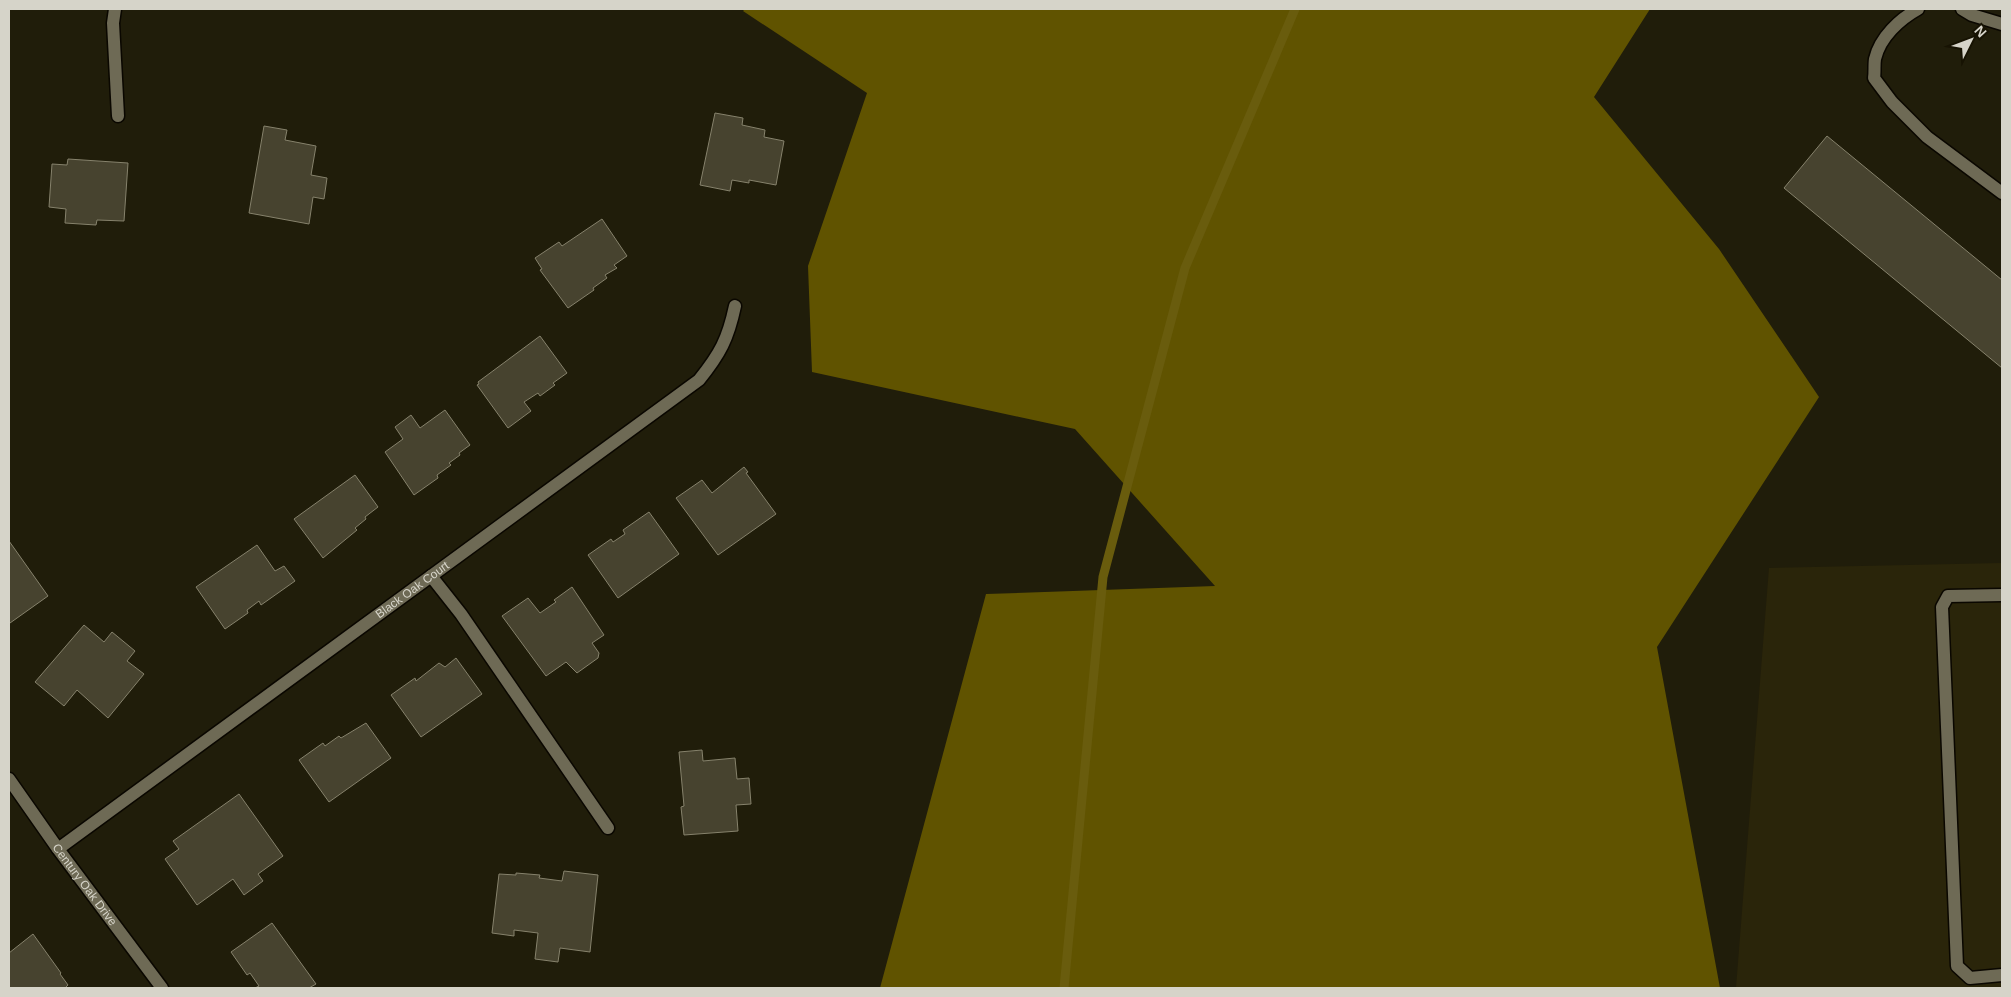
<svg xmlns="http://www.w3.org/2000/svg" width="2011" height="997" viewBox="0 0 2011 997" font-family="Helvetica,sans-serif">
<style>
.built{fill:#2a250a}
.forest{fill:#605300}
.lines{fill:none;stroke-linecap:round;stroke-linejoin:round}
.stream{stroke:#695c0d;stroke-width:9}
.building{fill:#47432f;stroke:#86826c}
.service-casing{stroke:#0a0700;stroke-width:15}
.minor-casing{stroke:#0a0700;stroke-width:15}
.service{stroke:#6e6a55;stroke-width:12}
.minor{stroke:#6e6a55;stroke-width:12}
.labels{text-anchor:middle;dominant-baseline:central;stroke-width:4.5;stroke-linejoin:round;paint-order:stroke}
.street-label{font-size:12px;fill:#d6d4c9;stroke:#171303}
</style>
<rect width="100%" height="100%" fill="#201d0a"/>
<path class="built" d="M2002,563V988H1736L1769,568Z"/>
<path class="forest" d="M745,9H1650L1594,97L1719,249L1819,397L1657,647L1720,988H880L986,594L1215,586L1075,429L812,372L808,266L867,93L743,11Z"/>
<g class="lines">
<path class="stream" d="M1064,988L1103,577L1185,268L1295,9"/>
</g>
<path class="building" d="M715,113L743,118L742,125L765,130L764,137L784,141L776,185L749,180V183L732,180L730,191L700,185Z
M264,126L287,130L285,140L316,146L311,175L327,178L324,199L313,197L309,224L249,213Z
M1827,136L2002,280V368L1784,188Z
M68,159L128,163L124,221L97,220L96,225L65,223L66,209L49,207L52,164L67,165Z
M602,219L627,256L614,265L617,268L605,275L607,278L593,288L594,290L568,308L540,270L542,269L535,258L559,242L562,246Z
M540,336L567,373L553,383L555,385L540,396L538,393L524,402L531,411L508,428L477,385L479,384L478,382Z
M445,410L470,445L459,453L460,455L449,463L451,465L437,475L438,478L414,495L385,452L403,439L395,427L411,415L420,428Z
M744,467L748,472L746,473L776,514L718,555L676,498L702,480L712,493Z
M355,475L378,507L365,517L366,519L355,528L357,530L323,558L294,519Z
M649,512L679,554L618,598L588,555L611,539L613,542L625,534L623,530Z
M9,541L48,596L10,623L9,621Z
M257,545L275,571L284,566L295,581L261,605L259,601L247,610L248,613L225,629L196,587Z
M572,587L604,635L592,643L599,653L598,658L577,673L566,662L546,676L502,616L528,598L540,613L556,602L554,600Z
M84,625L104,642L112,632L135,651L127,661L144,674L108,718L77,690L64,706L35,682Z
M456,658L482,694L421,737L391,695L415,678L416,681L439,663L445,667Z
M366,723L391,758L329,802L299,760L323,743L325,746L339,736L341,738Z
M702,750L703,761L735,758L737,779L749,778L751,804L736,805L738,831L684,835L681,807L684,806L679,752Z
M239,794L283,856L258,874L263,881L244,895L233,879L197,905L165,859L179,849L173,841Z
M564,871L598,875L590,952L560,948L558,962L535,959L538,933L514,930V936L492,933L499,874L516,875V873L540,875L539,878L562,881Z
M272,923L316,984L309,988H255L259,986L250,973L247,975L231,952Z
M33,934L61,973L60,974L68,985L65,988H9V953Z"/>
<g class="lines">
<defs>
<path id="service" d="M115,9L113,23L118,116
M431,576L461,614L608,828
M2002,595L1948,596L1942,607L1957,966L1970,978L2002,975"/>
<g id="minor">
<path d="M1918,9C1900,19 1880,37 1875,59C1874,65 1875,72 1874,78L1892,102L1927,137L2002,193"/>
<path d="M1962,9L1972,15L2002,24"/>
<path id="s1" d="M9,779L58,849L162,988"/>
<path id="s2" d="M58,849L699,380C720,354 728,339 735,306"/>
</g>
</defs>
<use href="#service" class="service-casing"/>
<use href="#minor" class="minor-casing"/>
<use href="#service" class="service"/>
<use href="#minor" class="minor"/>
</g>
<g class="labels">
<g class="street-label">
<text stroke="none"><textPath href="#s2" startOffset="439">Black Oak Court</textPath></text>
<text stroke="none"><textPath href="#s1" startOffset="130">Century Oak Drive</textPath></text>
</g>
</g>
<rect width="2011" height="997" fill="none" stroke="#d6d4c9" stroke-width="20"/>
<g transform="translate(1971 40) rotate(48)" stroke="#171303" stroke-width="4" paint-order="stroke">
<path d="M0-4L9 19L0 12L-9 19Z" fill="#d6d4c9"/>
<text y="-8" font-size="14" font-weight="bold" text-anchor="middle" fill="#d6d4c9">N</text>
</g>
</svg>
